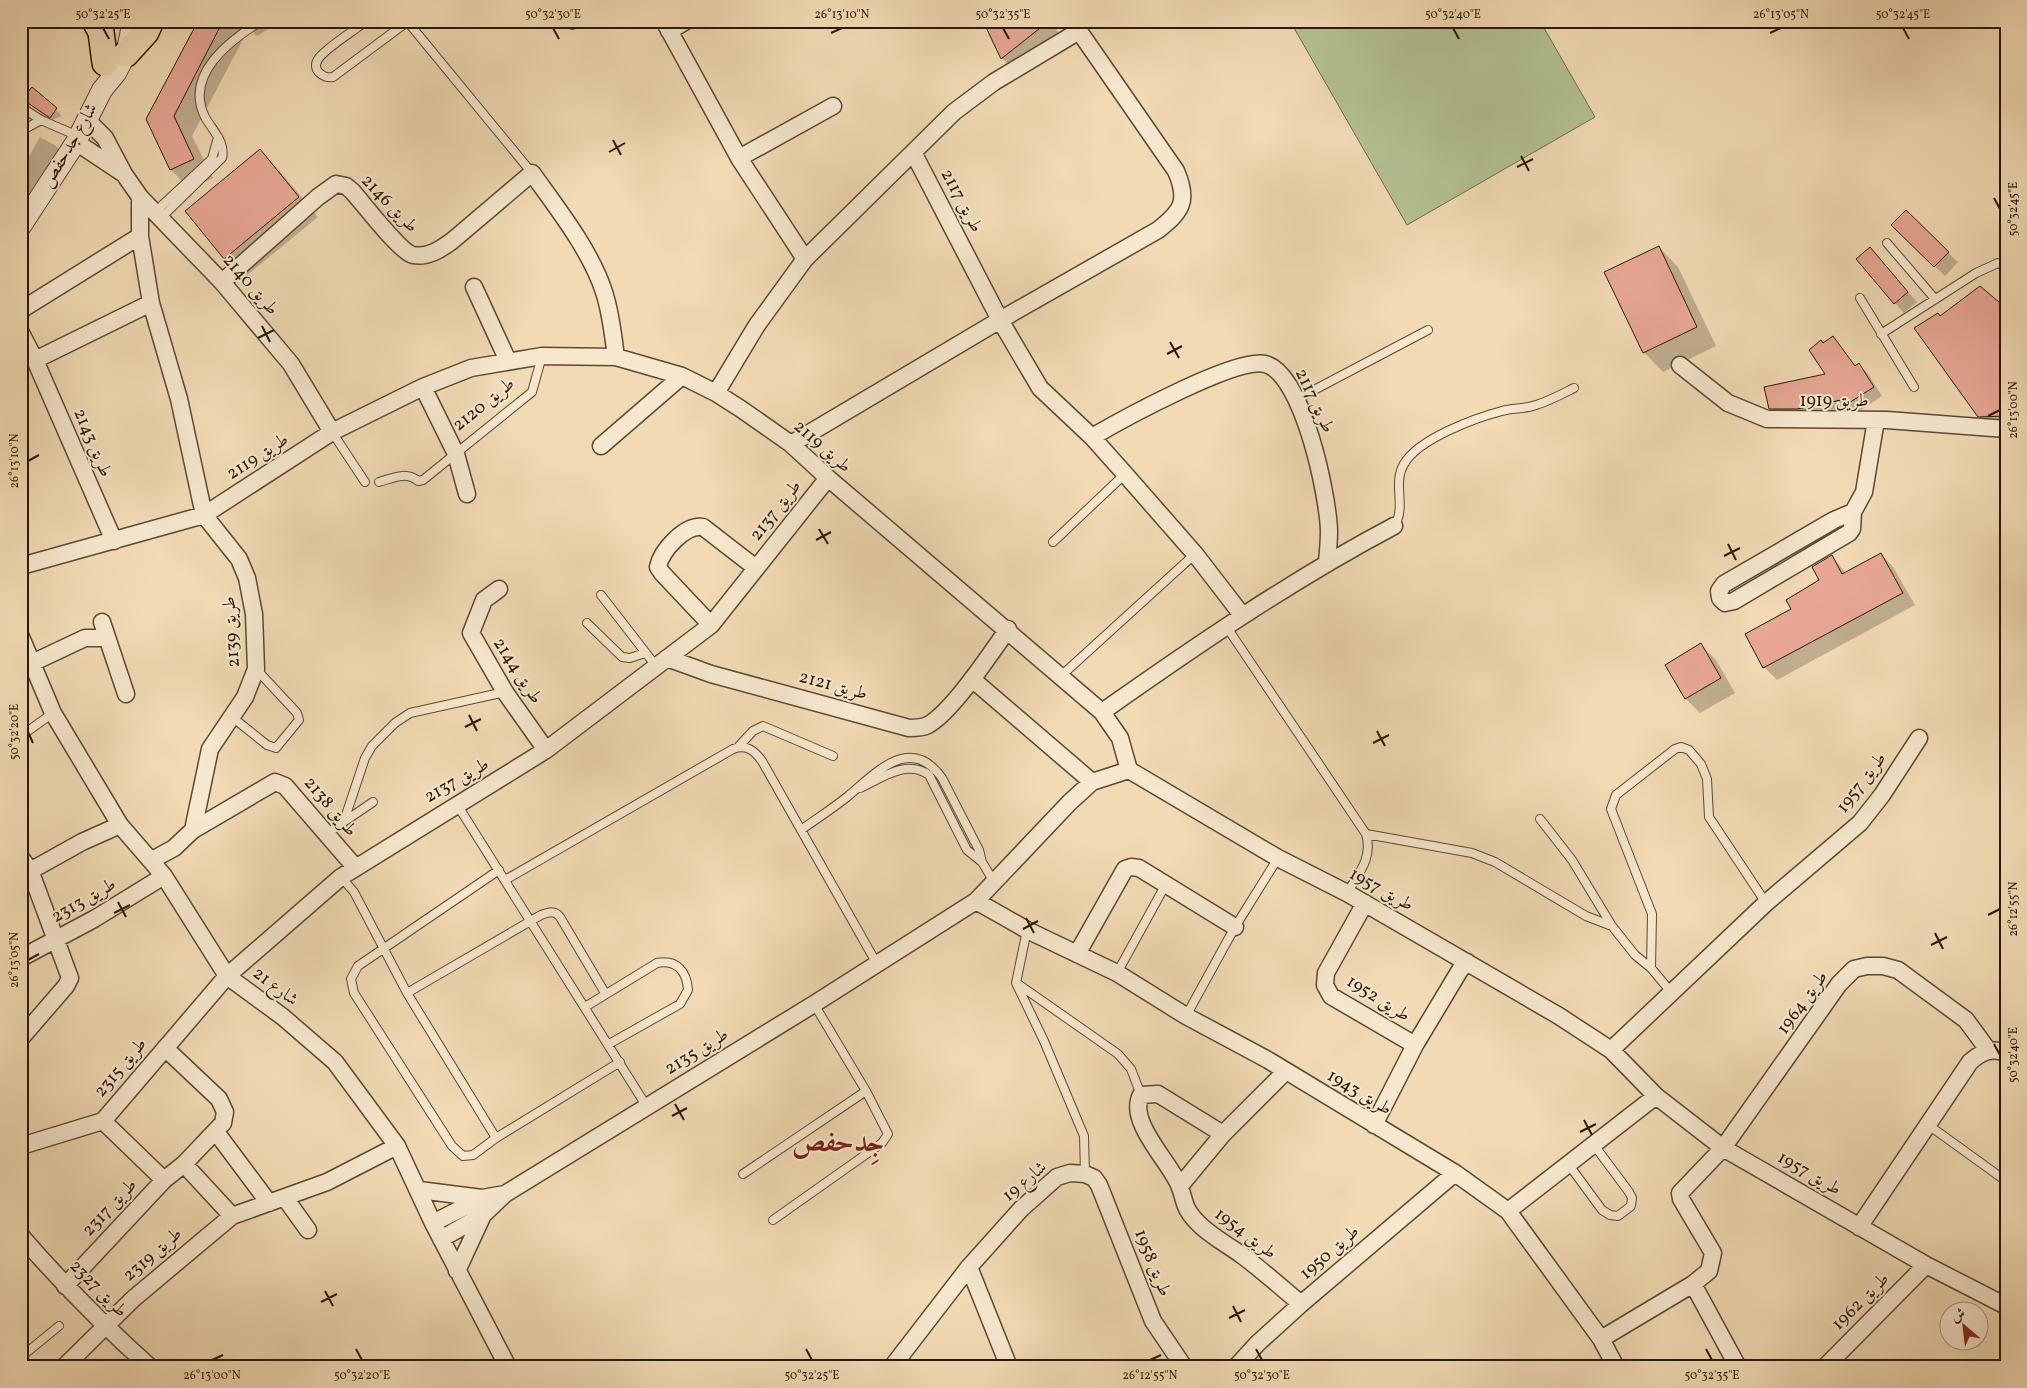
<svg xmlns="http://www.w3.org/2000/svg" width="2027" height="1388" viewBox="0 0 2027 1388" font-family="Vollkorn,Amiri,serif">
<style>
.green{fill:#b3c192;stroke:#6e6e4c}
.shadow{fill:#0003}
.building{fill:#e7a794;stroke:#281a06}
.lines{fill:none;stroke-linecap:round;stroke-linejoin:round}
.service-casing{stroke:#5a4a32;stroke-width:10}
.minor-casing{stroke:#5a4a32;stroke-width:19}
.tertiary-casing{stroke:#5a4a32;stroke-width:22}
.primary-casing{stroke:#281a06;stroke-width:28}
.service{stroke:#f6e7ce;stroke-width:8}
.minor{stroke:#f6e7ce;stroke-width:16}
.tertiary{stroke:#f6e7ce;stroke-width:20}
.primary{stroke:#f1dab4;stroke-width:25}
.ticks{fill:none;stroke:#281a06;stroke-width:2}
.labels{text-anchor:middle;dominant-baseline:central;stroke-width:4;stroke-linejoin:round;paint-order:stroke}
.street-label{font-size:18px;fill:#281a06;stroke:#f6e7ce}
.town-label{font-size:28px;font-weight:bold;fill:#7a1f14;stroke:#f6e7ce}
.neatline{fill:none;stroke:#281a06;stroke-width:2}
.ticks-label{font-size:12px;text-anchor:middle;fill:#281a06}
</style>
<rect width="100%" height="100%" fill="#f1dab4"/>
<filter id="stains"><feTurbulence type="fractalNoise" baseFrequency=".004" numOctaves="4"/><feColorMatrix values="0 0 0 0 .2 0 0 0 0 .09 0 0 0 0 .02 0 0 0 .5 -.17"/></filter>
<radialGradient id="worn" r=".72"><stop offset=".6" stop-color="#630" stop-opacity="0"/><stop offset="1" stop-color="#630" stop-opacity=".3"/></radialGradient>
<path class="green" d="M1290,21H1540L1595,117L1407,225Z"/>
<path class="shadow" d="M199,21H281L257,36L249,28L192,136L213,178L190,189L171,170L148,119Z
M985,21H1054L1060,39L1016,73L1002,58Z
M24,98L53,107L62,116L50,121Z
M40,137L56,146L66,156L21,230V164L24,165Z
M260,151L279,170L318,217L245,277L225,258Z
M1906,212L1958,262L1945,276L1892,225Z
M1659,247L1678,267L1716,346L1663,372L1644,352Z
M1870,248L1917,302L1904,313L1895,303Z
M2006,309V434H1997L1979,416L1940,317Z
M1833,338L1856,367L1859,365L1868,374L1882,396L1855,414L1850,409L1807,418H1780L1770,408L1827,375L1823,344Z
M1881,554L1893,567L1915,605L1777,680L1764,667L1793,609L1821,580L1832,556L1846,573Z
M1701,645L1716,660L1735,693L1700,713L1686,699Z"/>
<path class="building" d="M198,21H223L174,116L194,159L170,170L146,119Z
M983,21H1049L1001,59Z
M32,87L57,108L50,118L22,99Z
M260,149L299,197L224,259L185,211Z
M1906,210L1949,252L1934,267L1891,225Z
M1659,246L1697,327L1643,353L1604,272Z
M1870,247L1908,292L1894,304L1856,259Z
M1980,286L2006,308V416L1978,417L1914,328L1938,313L1940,316Z
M1833,336L1855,366L1859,363L1874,387L1844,406L1841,400L1797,409H1769L1764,387L1825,374L1809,350L1821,340L1823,343Z
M1881,553L1903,593L1763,668L1745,634L1791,609L1786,600L1819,580L1812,567L1832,555L1842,574Z
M1701,643L1721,678L1685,699L1665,665Z"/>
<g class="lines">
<defs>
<path id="service" d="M366,21C354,31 327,47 319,58C310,69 323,79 333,77L407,22
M407,21L532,173
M906,21L907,24
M572,25L580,21
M21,107L41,120L78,136
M21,131L41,120
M155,212L212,159L218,137
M161,218L222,158C226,142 212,130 205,117C184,75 230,40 261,21
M1887,243L1935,299
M1860,298L1914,387
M1881,334L1976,273L1998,263L2006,267
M1295,400L1428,330
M332,432L365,482
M379,482C393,478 406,471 418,481L423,480L532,392L542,356
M1394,526C1407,508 1392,483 1404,464C1418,439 1475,418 1502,411C1513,408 1525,409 1536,405C1549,401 1562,394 1574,388
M1053,542L1125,474
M601,595L656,666
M587,623L622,657L630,658L645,653
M1226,626L1366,834C1373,858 1359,873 1347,893
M2005,671H2006
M1062,675L1195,554
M232,717L267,745L276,748L299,720L297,713L256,669
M21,736L53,713
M739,746L753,731L763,726L833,756
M860,788C882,778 906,759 929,775L967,850L982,862L994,882
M458,806L647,1107
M1540,819L1572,860L1612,926L1635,955L1651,968L1671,992
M344,821L365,758L372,746L395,723L410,713L505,692
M801,830C816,819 832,809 847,797C875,774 910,733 942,778L979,850L982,862
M326,834L373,802
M1366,834L1472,853L1495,862L1586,916L1612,926
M499,870L358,966L351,979L354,993L452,1146L463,1156L473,1155L496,1138L620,1062
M341,877L354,892L407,993L496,1138
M505,880L733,749C746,744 754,750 762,761L877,964
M1027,930L1016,983L1044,1041L1084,1136L1085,1174
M1651,968L1652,914L1611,809L1616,795L1675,749L1681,747L1689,750L1701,764L1707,779L1709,817L1766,903
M1117,973L1166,884
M1018,984L1118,1054L1131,1069L1141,1095
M407,993L541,915C549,912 555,910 560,917L605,993
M585,1007L657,963C677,959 687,972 688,990L680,1004L609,1044
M1186,1016L1235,927L1278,858
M1927,1124L2006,1181
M1569,1165L1602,1210L1610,1215L1618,1216L1631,1206L1632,1198L1629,1192L1594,1145
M743,1174L866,1091
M773,1220L882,1143L888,1134L866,1091L814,1004
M21,1357L59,1326"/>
<path id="minor" d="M664,21L739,158L805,259
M669,31L686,21
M87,120L105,138L124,174L140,197L222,282L291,364L332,432
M76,142L124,174
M914,154L1000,320L1040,388L1092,437L1125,474L1195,554L1242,615
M739,158L833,106
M140,236L151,303L179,399L204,515L239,559L247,578L254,614L256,669L245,697L210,749L193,830L174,848L152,860
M222,282L318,197L336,184L346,186L352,191C363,203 400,252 413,255C428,258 441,249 452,241L532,173C557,208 591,251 604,292C611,313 613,335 616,357
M474,287L508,361
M21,310L140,236V197
M21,333L35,360L114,541
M35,360L151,303
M1680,365L1728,403L1767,419L1887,420L2006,429
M423,387L456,454L467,494
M716,393L757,325L805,259L954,112L994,82L1079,31
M1092,437C1121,420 1236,357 1265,364C1303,373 1328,496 1329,531C1329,541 1328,552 1327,562
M791,444L1000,320L1158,230C1182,211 1189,201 1176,171L1079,31L1077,21
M601,446L682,376
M1853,512L1852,529L1849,533L1734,601L1725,603L1720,598L1719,591L1724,584L1834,520L1853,512L1864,492L1876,420
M21,566L204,515L332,432L423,387L471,368L542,356L616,357L682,376L716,393L741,409L791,444L828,478L1102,712L1120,738L1129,770
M499,589L484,600L471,633L505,692L546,750
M102,622L126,694
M711,625L662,573L658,567C661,551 685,524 703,527L756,568
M21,637L53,713L120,825L164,876L227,976L283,1017L335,1062L397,1146L433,1223L508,1367
M667,658L711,674L909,728C916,728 922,728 928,725C952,712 991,653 1008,629
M32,663L85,638H107
M972,679L1092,782
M1102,712C1197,645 1292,580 1394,526
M1129,770L1278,858L1347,893L1559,1016L1611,1050L1656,1096L1723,1148L1926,1265L2006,1306
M193,830L275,782L285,786L355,867
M21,858L30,870L70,978L66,986L21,1038
M21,876L82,842L120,825
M976,901L1027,930L1117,973L1186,1016L1268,1060L1455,1173L1508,1211L1601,1339L1616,1367
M1365,903L1326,973L1325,985L1331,996L1415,1045
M1077,954L1125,869L1131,867L1139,868L1235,927
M21,958L94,919L164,876
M1611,1050L1766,903L1860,823L1882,795L1919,738
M103,1121L164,1180
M1374,1125L1415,1045L1460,970L1467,962
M216,1132L269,1203
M1223,1134L1158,1094L1141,1095C1127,1121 1169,1161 1179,1185C1186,1202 1182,1206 1197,1222C1210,1236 1227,1244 1243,1256C1263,1271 1282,1288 1301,1304
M21,1146L103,1121L227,976L341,877L546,750L711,625L828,478
M184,1164L232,1216
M1180,1186L1223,1134L1285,1072
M419,1190L482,1198
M285,1198L308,1230
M1508,1211L1656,1096
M433,1223L482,1198L505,1194L814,1004L976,901L1070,802L1092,782L1129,770
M1859,1227L1970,1062C1981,1052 1992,1047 2006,1053
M21,1236C62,1283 104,1326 150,1367
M441,1239L483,1215L505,1194
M969,1267L1009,1367
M457,1271L483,1215
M1693,1284L1738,1367
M65,1286L164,1180L184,1164L223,1123L225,1112L219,1099L165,1048
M1601,1339L1693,1284L1709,1271L1713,1253L1681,1199L1680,1193L1723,1148L1839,984L1854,969L1867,966H1883L1898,970L1966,1020L1988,1050
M64,1367L133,1299L232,1216L327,1182L397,1146
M892,1367L969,1267L1021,1209L1057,1177L1070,1173L1085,1174L1094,1178L1099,1185L1153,1321L1184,1367
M1236,1367L1258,1343L1301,1304L1455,1173
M1825,1367L1926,1265"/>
<path id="tertiary" d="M21,226L76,142L102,90L116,73L126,54L133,21"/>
<path id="primary" d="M95,21L101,32L105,63
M126,54L146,32L151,21"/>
</defs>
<use href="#service" class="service-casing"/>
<use href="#minor" class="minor-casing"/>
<use href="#tertiary" class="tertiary-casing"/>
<use href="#primary" class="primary-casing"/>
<use href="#service" class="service"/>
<use href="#minor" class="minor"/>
<use href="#tertiary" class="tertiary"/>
<use href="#primary" class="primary"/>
</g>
<path class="ticks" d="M103,28L109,39M553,28L559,39M1003,28L1009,39M1453,28L1459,39M1903,28L1909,39M831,33L842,28M1770,33L1781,28M613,140L621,155M609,152L625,143M1521,156L1529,171M1517,167L1533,159M1994,198L2000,209M262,326L270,342M258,338L274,330M1170,342L1179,358M1167,354L1182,346M1988,416L2000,410M28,461L39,455M819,529L828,544M816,540L831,532M1728,544L1736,560M1724,556L1740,548M469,715L477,731M465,727L481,719M1377,731L1385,746M28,732L33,743M1373,743L1389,735M118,902L126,917M114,913L130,905M1988,915L2000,909M1026,918L1034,933M1023,929L1038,921M1935,933L1943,949M1931,945L1947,937M28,960L39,954M1994,1044L2000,1055M675,1104L684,1120M672,1116L687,1108M1584,1120L1592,1135M1580,1132L1596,1124M325,1291L333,1306M321,1302L337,1294M1233,1306L1241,1322M1229,1318L1245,1310M356,1349L362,1360M806,1349L812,1360M1256,1349L1262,1360M1706,1349L1712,1360M212,1360L223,1355M1150,1360L1161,1355"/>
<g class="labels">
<g class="street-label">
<text transform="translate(70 146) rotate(-60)">شارع جدحفص</text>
<text transform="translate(961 201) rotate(62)">طريق 2117</text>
<text transform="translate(389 204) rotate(46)">طريق 2146</text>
<text transform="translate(250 285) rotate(49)">طريق 2140</text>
<text transform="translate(1314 401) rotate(65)">طريق 2117</text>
<text x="1834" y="401">طريق 1919</text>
<text transform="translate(484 405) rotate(-39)">طريق 2120</text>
<text transform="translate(92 443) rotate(67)">طريق 2143</text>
<text transform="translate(822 447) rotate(41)">طريق 2119</text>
<text transform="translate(258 457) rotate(-33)">طريق 2119</text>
<text transform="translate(776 511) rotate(-52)">طريق 2137</text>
<text transform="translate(232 632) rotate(-94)">طريق 2139</text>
<text transform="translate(517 671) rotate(57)">طريق 2144</text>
<text transform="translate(833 686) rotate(15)">طريق 2121</text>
<text transform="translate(457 781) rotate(-30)">طريق 2137</text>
<text transform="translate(1862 783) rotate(-53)">طريق 1957</text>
<text transform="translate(330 807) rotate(50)">طريق 2138</text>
<text transform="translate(1381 890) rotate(29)">طريق 1957</text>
<text transform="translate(84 901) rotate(-30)">طريق 2313</text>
<text transform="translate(275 987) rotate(37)">شارع 21</text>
<text transform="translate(1378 999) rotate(32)">طريق 1952</text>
<text transform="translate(1803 1003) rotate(-54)">طريق 1964</text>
<text transform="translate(697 1052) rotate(-32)">طريق 2135</text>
<text transform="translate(121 1068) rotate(-50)">طريق 2315</text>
<text transform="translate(1359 1093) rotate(31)">طريق 1943</text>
<text transform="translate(1809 1174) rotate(30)">طريق 1957</text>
<text transform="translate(1025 1182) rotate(-40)">شارع 19</text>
<text transform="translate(110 1208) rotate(-47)">طريق 2317</text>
<text transform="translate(1245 1234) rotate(37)">طريق 1954</text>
<text transform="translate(1330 1253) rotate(-41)">طريق 1950</text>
<text transform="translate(153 1255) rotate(-41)">طريق 2319</text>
<text transform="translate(1152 1263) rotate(68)">طريق 1958</text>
<text transform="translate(98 1289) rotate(45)">طريق 2327</text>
<text transform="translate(1861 1302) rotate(-45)">طريق 1962</text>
</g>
<g class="town-label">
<text x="838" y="1143">جِدحفص</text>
</g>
</g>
<rect width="2027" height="1388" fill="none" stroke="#f1dab4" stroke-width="55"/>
<g transform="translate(1964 1326) rotate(332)"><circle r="24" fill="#f6e7ce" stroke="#a4957e"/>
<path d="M0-4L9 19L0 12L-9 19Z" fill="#8f2418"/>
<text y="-8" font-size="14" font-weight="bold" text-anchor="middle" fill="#281a06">ش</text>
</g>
<rect x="28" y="28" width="1972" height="1332" class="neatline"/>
<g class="ticks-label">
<text x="103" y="18">50°32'25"E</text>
<text x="553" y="18">50°32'30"E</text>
<text x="842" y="18">26°13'10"N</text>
<text x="1003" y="18">50°32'35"E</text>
<text x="1453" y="18">50°32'40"E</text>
<text x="1781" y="18">26°13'05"N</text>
<text x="1903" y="18">50°32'45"E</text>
<text transform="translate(2013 209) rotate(-90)" y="4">50°32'45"E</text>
<text transform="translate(2013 410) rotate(-90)" y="4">26°13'00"N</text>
<text transform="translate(14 461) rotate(-90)" y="4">26°13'10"N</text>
<text transform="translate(14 732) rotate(-90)" y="4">50°32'20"E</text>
<text transform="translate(2013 909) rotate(-90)" y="4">26°12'55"N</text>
<text transform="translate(14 960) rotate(-90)" y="4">26°13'05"N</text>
<text transform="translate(2013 1055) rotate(-90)" y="4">50°32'40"E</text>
<text x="212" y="1379">26°13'00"N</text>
<text x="362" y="1379">50°32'20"E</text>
<text x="812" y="1379">50°32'25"E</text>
<text x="1150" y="1379">26°12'55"N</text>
<text x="1262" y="1379">50°32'30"E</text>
<text x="1712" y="1379">50°32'35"E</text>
</g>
<rect width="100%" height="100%" filter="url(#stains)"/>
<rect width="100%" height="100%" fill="url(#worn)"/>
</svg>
